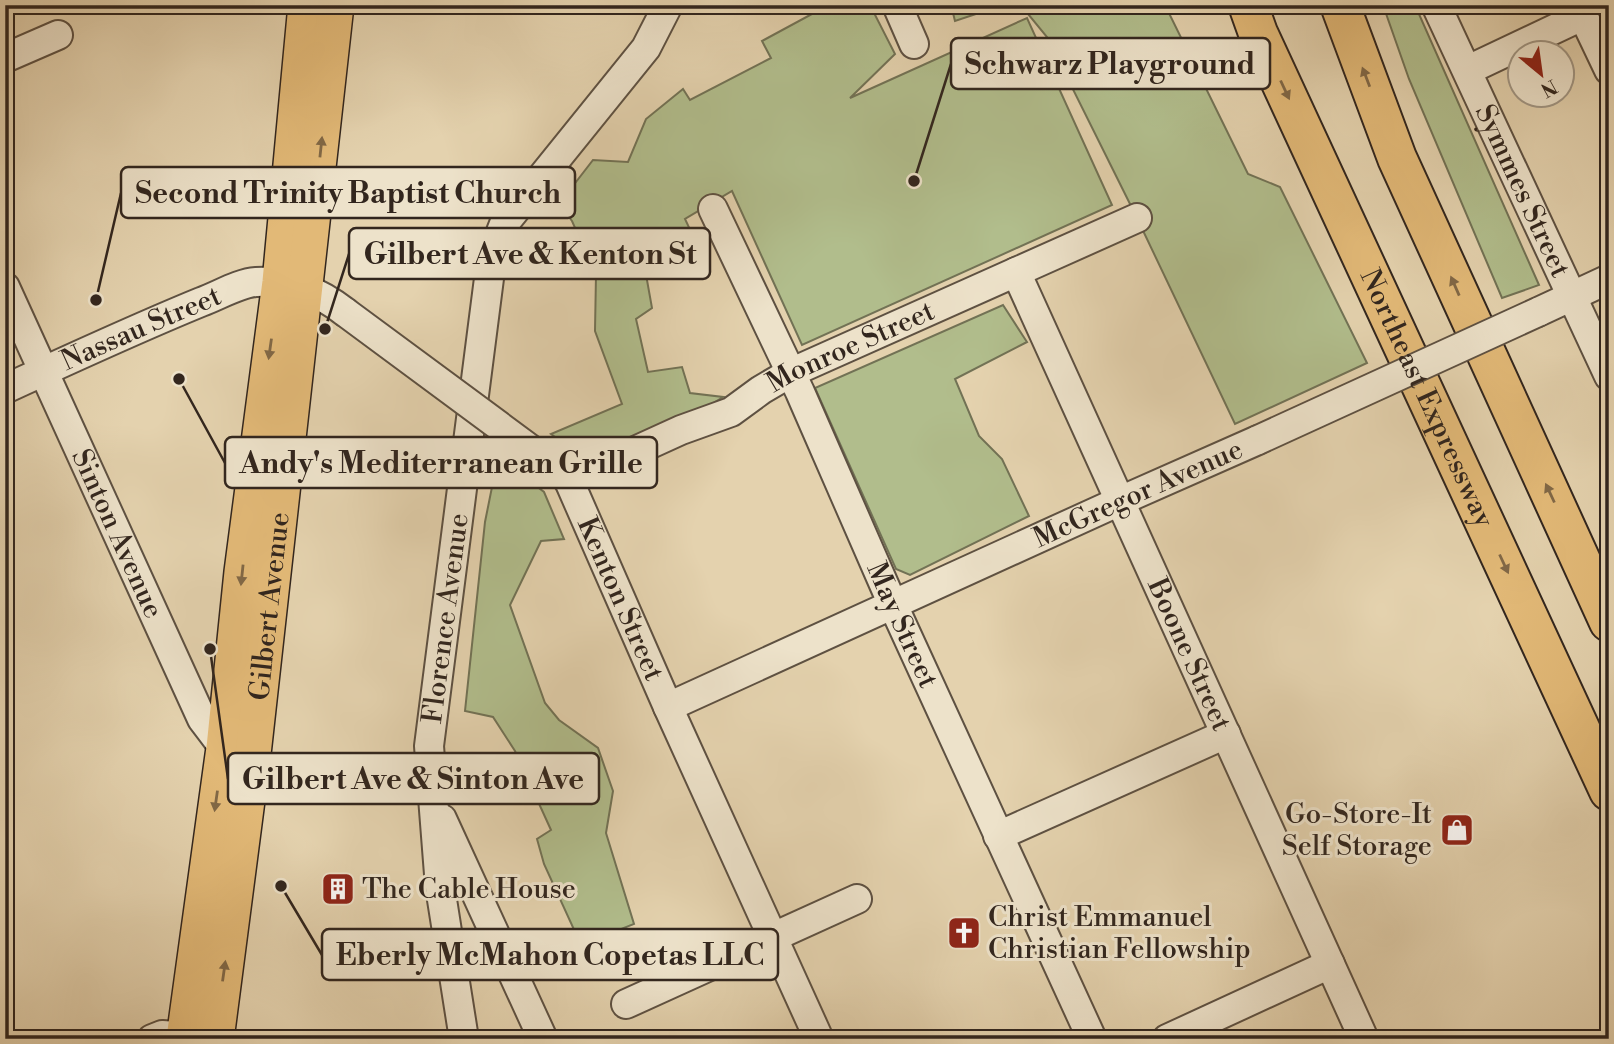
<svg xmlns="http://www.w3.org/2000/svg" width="1614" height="1044" viewBox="0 0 1614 1044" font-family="'Libre Bodoni',serif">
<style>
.green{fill:#b1bd8c;stroke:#727255;stroke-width:2}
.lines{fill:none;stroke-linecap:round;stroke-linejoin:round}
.minor-casing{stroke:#5e5142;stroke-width:32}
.major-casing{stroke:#32261e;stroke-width:38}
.highway-casing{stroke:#32261e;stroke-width:42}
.minor{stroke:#ede2ca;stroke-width:28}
.major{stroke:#e2b977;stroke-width:35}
.highway{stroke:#e2b977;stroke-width:38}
.minor-bridge-casing{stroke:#5e5142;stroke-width:32;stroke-linecap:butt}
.minor-bridge{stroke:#ede2ca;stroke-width:28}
.oneway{fill:#816846}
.labels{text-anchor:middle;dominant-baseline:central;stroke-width:6;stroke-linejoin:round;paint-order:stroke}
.street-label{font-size:28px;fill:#32261e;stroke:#ede2ca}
.poi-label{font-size:28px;fill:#32261e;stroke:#ede2ca;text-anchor:start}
.leader{fill:none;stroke:#32261e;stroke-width:2.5}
.callout-dot{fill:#32261e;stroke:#ede2ca;stroke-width:2.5}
.callout{fill:#ede2ca;stroke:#32261e;stroke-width:2.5}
.callout-label{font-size:30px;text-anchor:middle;font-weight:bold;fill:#32261e}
</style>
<rect width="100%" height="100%" fill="#e4d2ae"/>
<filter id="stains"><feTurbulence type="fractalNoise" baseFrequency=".00286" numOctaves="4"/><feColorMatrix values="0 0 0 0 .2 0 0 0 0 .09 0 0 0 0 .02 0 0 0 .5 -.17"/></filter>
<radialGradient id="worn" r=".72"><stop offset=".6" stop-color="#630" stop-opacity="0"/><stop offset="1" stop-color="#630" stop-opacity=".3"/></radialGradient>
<path class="green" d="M808,5H870L895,54L850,98L1027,18L1112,205L802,345L732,191L685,219L693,236L645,269L652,308L636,319L648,372L682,367L690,393L723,397L675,427L599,455L577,453L551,434L622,404L595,331L596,275L572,221L559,204L593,160L628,162L646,119L683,89L690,100L771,58L762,41L812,14Z
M951,5H1165L1248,174L1280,187L1367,363L1235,424L1137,218L1047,37L1024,9L994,8L955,21Z
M1383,5H1415L1539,285L1502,298L1409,79Z
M1003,305L1027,342L955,379L979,436L1002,459L1029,516L910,575L896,569L815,388Z
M498,457L544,492L564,539L541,541L510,605L545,703L559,720L598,748L613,791L606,833L634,924L581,945L544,864L537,839L551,830L515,751L493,717L465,711L485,522Z"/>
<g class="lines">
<defs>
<g id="minor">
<path d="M897,5L914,44"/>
<path id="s1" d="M1436,5L1609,376"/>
<path d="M1578,5L1609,70"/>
<path d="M5,58L58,35"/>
<path d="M1468,70L1582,16"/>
<path id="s2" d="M713,209L800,392L893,605L1092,1039"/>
<path id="s3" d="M1016,272L1364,1039"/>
<path id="s4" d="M5,287L202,719L224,748L234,750"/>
<path d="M1538,312L1609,279"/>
<path id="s5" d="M5,389C70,359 135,329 201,302C218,296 239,283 256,282C291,280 318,291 345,312"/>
<path id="s6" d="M560,471L569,481L668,707L819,1039"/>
<path id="s7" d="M569,481L681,430L731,412L761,390L790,373L1137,218"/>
<path id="s8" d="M668,707L1120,501L1258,440"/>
<path d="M442,819L543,1039"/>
<path d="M998,836L1226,734"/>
<path d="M626,1004L857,899"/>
<path d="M152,1039L162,1035L206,1038"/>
<path id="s9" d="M464,1039L440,887L429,746L492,255L504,224L646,48L668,5"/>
<path d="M1167,1039L1330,964"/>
</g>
<g id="major">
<path d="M184,1039L224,748L242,572L280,282L306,5"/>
<path id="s10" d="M216,1039L253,754L336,5"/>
</g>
<g id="highway">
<path id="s11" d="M1248,5L1258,33L1609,791"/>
<path d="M1340,5L1397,158L1609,622"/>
</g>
</defs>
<use href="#minor" class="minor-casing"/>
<use href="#major" class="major-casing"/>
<use href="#highway" class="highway-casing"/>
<use href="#minor" class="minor"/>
<use href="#major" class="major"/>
<use href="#highway" class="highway"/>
<defs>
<path id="minor-bridge" d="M345,312L560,471
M1258,440L1538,312"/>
</defs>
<use href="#minor-bridge" class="minor-bridge-casing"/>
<use href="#minor-bridge" class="minor-bridge"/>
</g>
<defs><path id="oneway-solid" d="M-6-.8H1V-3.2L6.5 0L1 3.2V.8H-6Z" transform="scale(1.75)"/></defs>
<g class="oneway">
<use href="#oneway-solid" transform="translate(1366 77) rotate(-111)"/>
<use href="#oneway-solid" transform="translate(1285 90) rotate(65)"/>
<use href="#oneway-solid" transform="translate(321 147) rotate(-84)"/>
<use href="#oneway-solid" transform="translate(1455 286) rotate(-114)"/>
<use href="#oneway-solid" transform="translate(270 349) rotate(98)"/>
<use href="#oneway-solid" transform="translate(1550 493) rotate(-115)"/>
<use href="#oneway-solid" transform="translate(1504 564) rotate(65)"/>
<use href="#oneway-solid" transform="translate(242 575) rotate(96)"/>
<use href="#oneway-solid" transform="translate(216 801) rotate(98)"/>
<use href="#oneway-solid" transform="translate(224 971) rotate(-82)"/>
</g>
<defs>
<symbol id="shop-square" viewBox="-11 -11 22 22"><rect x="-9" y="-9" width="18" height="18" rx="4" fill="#8f2418" stroke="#ede2ca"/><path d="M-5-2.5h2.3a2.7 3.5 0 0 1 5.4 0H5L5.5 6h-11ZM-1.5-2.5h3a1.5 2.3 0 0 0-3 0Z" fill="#fff"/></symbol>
<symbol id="building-square" viewBox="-11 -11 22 22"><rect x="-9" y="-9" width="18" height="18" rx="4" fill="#8f2418" stroke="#ede2ca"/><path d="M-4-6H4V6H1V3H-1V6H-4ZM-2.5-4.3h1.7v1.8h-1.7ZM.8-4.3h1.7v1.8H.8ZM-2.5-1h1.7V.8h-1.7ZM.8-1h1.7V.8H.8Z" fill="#fff"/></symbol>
<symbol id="church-square" viewBox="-11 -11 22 22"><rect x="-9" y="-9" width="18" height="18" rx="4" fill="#8f2418" stroke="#ede2ca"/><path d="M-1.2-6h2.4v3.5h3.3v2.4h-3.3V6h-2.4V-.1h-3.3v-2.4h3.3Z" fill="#fff"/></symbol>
</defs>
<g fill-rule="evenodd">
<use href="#shop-square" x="1438" y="811" width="38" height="38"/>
<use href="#building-square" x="319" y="870" width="38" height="38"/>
<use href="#church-square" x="945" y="914" width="38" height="38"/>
</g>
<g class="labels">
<g class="street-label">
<text stroke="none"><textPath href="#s1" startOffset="205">Symmes Street</textPath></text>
<text stroke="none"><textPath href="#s5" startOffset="149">Nassau Street</textPath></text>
<text stroke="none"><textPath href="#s7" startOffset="313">Monroe Street</textPath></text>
<text stroke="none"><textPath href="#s11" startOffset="432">Northeast Expressway</textPath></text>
<text stroke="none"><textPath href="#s8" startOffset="516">McGregor Avenue</textPath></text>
<text stroke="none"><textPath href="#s4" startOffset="271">Sinton Avenue</textPath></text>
<text stroke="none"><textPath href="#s6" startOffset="142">Kenton Street</textPath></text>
<text stroke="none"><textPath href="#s10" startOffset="436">Gilbert Avenue</textPath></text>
<text stroke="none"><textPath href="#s9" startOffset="424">Florence Avenue</textPath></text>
<text stroke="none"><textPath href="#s2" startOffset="457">May Street</textPath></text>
<text stroke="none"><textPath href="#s3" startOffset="420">Boone Street</textPath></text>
</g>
<g class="poi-label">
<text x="1432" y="814" text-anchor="end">Go-Store-It<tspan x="1432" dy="32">Self Storage</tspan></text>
<text x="362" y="889">The Cable House</text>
<text x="988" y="917">Christ Emmanuel<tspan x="988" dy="32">Christian Fellowship</tspan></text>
</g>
</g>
<path class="leader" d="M914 181L951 64M96 300L121 193M325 329L349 254M179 379L225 463M210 649L228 779M281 886L322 955"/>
<g class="callout-dot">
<circle cx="914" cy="181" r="7"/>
<circle cx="96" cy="300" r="7"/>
<circle cx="325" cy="329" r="7"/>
<circle cx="179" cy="379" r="7"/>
<circle cx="210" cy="649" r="7"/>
<circle cx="281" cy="886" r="7"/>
</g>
<g class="callout">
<rect x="951" y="38" width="319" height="51" rx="7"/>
<rect x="121" y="167" width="454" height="51" rx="7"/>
<rect x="349" y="228" width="361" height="51" rx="7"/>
<rect x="225" y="437" width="432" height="51" rx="7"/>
<rect x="228" y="753" width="371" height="51" rx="7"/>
<rect x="322" y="929" width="456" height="51" rx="7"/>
</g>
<g class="callout-label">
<text x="1110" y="74">Schwarz Playground</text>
<text x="348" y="203">Second Trinity Baptist Church</text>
<text x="530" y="264">Gilbert Ave &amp; Kenton St</text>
<text x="441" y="473">Andy's Mediterranean Grille</text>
<text x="413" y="789">Gilbert Ave &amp; Sinton Ave</text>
<text x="550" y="965">Eberly McMahon Copetas LLC</text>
</g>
<rect width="1614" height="1044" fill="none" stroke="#e4d2ae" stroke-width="28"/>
<rect x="7" y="7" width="1600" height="1030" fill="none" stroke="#32261e" stroke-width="3.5"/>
<rect x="14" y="14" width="1586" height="1016" fill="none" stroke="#32261e" stroke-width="2"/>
<g transform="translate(1541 74) rotate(151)"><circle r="33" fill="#ede2ca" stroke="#a29785" stroke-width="2"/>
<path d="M0-5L12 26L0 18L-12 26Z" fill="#8f2418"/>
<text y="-10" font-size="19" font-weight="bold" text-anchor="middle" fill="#32261e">N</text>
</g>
<rect width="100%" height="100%" filter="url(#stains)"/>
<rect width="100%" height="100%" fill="url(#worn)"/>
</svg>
